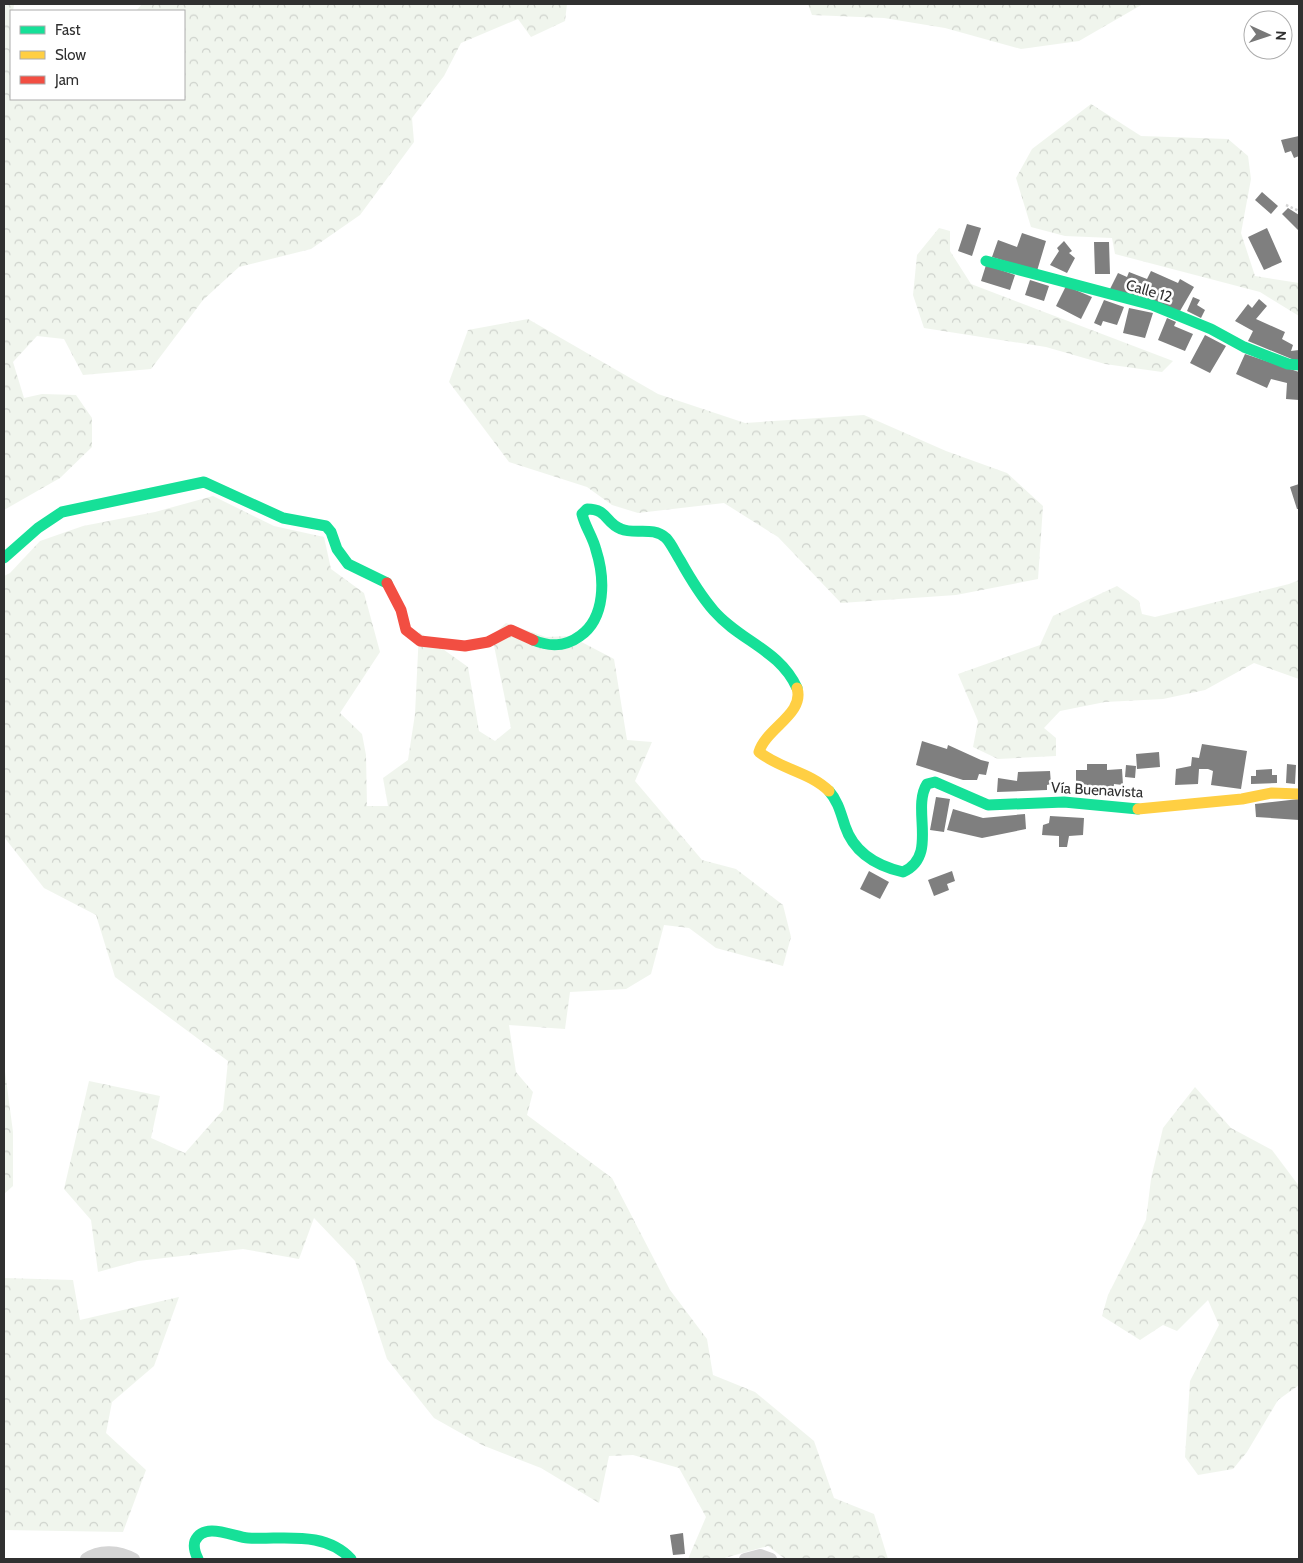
<svg xmlns="http://www.w3.org/2000/svg" width="1303" height="1563" viewBox="0 0 1303 1563" font-family="Cabin,sans-serif">
<style>
.forest{fill:url(#forest-crowns)}
.building{fill:#7f7f7f}
.lines{fill:none;stroke-linecap:round;stroke-linejoin:round}
.path{stroke:#d4d4d4;stroke-width:2.5;stroke-dasharray:2.5 2.5;stroke-linecap:butt}
.street{stroke:#d4d4d4;stroke-width:12}
.fast{stroke:#16e098;stroke-width:11}
.slow{stroke:#ffcf43;stroke-width:11}
.jam{stroke:#f24e42;stroke-width:11}
.labels{text-anchor:middle;dominant-baseline:central;stroke-width:5;stroke-linejoin:round;paint-order:stroke}
.street-label{font-size:15px;fill:#303030;stroke:#fff}
</style>
<defs>
<pattern id="forest-crowns" width="20" height="18" patternUnits="userSpaceOnUse" patternTransform="scale(1.25)"><rect width="20" height="18" fill="#f0f5ed"/><path d="M2 6a3 3 0 1 1 6 0M12 15a3 3 0 1 1 6 0" fill="none" stroke="#ced2cc"/></pattern>
</defs>
<rect width="100%" height="100%" fill="#fff"/>
<path class="forest" d="M4,4L14,5L13,11H11V99H184V11H136L142,4H567L565,21L531,37L518,19L461,43L444,76L412,118L414,142L360,215L311,249L239,267L203,300L151,369L83,375L64,339L37,336L13,362L24,398L42,394L76,395L92,418V447L60,478L4,510Z
M808,4H1143L1079,41L1021,49L945,28L884,18L812,15Z
M1091,104L1141,136L1228,139L1248,156L1251,179L1241,233L1255,276L1299,283V316L1260,292L1115,254L1112,238L1065,236L1031,227L1016,178L1032,149Z
M939,228L950,231V251L971,284L1173,361L1162,372L1105,364L1046,347L924,328L913,295L917,255Z
M528,319L658,394L745,423L864,415L946,451L1007,473L1043,506L1038,579L956,595L841,603L778,537L724,503L638,513L612,505L587,487L509,462L449,382L468,330Z
M213,496L274,526L324,537L331,569L364,593L380,652L340,713L362,734L366,755L367,806H388L383,778L408,760L415,714L419,632L468,667L479,731L495,741L511,728L492,636L506,623L546,637L570,636L614,659L627,740L652,742L635,781L702,860L736,869L783,905L791,937L783,966L716,948L689,928L664,925L651,974L626,989L570,992L565,1029L509,1025L516,1072L533,1092L527,1115L612,1178L670,1290L707,1339L713,1375L755,1392L814,1441L834,1498L874,1514L888,1559H785L768,1546L721,1559H688L706,1517L679,1468L633,1455L609,1456L599,1503L541,1468L482,1445L434,1418L387,1359L355,1261L314,1218L299,1259L243,1249L138,1261L98,1272L91,1220L64,1189L89,1081L160,1096L151,1138L185,1153L223,1110L228,1061L115,977L96,915L44,888L4,837V576L10,573L40,541L83,526L155,512Z
M1299,580V679L1254,663L1205,690L1163,699L1105,702L1060,711L1044,728L1056,738V756L998,759L973,747L978,721L958,674L1040,645L1053,616L1117,586L1139,601L1142,614L1155,617L1289,584Z
M4,1064L13,1132V1186L4,1194Z
M1195,1087L1231,1128L1272,1150L1299,1186V1385L1278,1400L1247,1452L1233,1469L1198,1475L1185,1457L1190,1381L1219,1325L1208,1300L1177,1331L1163,1325L1140,1340L1102,1316L1108,1295L1146,1220L1151,1179L1163,1128Z
M4,1278L73,1280L80,1320L179,1297L154,1366L112,1402L106,1433L146,1470L123,1532L4,1530Z"/>
<path class="building" d="M1299,136V156L1294,158L1291,151L1285,153L1281,140Z
M1262,192L1278,206L1271,214L1255,200Z
M1288,208L1299,215V231L1282,214Z
M967,224L981,228L972,256L958,251Z
M1267,228L1282,262L1264,270L1248,237Z
M1022,233L1046,241L1037,271L992,257L998,240L1017,247Z
M1064,241L1072,251L1069,253L1075,258L1067,273L1050,265L1059,251L1057,248Z
M1094,242H1109L1110,274H1095Z
M986,265L1015,275L1010,290L981,281Z
M1151,271L1178,283L1180,279L1194,287L1180,311L1110,289L1118,273L1127,277L1129,272L1147,279Z
M1030,280L1049,286L1044,301L1025,295Z
M1066,286L1092,297L1081,319L1056,306Z
M1193,297L1200,300L1197,305L1205,310L1201,318L1187,311Z
M1259,299L1267,306L1256,319L1285,332L1282,339L1293,345L1291,351L1299,350V362L1248,341L1253,331L1235,321L1248,304L1252,308Z
M1104,300L1124,307L1117,325L1103,321L1101,326L1094,323Z
M1129,308L1153,313L1145,338L1123,333Z
M1167,318L1176,322L1174,326L1193,334L1185,351L1158,340Z
M1205,335L1226,346L1210,373L1190,363Z
M1245,354L1299,372V400L1286,399L1287,383L1271,379L1267,388L1236,374Z
M1299,484V509H1297L1290,487Z
M922,741L947,749L948,745L981,760L989,762L986,775L979,774L977,780H963L916,765Z
M1202,744L1247,751L1241,789L1211,785L1213,771L1208,769H1199L1198,784L1175,785L1176,769L1191,766L1192,757L1199,758Z
M1159,752L1160,767L1137,769L1136,754Z
M1087,764H1107V770L1122,769L1123,785L1114,784L1113,793L1084,791V788L1076,787V770H1087Z
M1287,764L1296,765L1295,784L1286,783Z
M1126,765L1136,766L1135,778L1125,777Z
M1272,769V775H1277V783L1251,784V776H1256V770Z
M1050,771L1051,784L1047,785V790L997,792L998,778L1017,781L1018,772Z
M936,797L950,799L944,832L930,830Z
M1299,799V820L1256,817L1255,804Z
M953,809L983,818L1025,814L1026,829L982,838L947,830Z
M1050,816L1084,818L1083,835L1069,836L1067,847H1059V836L1042,835L1043,825L1049,823Z
M869,871L889,882L880,899L860,889Z
M952,871L955,881L947,884L949,890L934,896L928,880Z
M683,1533L685,1554L673,1555L670,1535Z"/>
<g class="lines">
<path class="path" d="M1286,205L1299,211"/>
<path class="street" d="M86,1559C100,1549 119,1551 134,1559
M745,1559L760,1555L771,1559"/>
<path class="fast" d="M986,261L1152,305L1211,329L1244,347L1288,364L1299,365
M4,558L38,528L62,512L204,482L283,518L326,526L331,532L337,549L348,564L387,583
M533,640C550,647 565,647 580,636C606,618 605,578 596,550C593,537 585,527 582,514L587,509C608,509 605,523 621,529C635,535 653,526 666,538C671,543 676,554 680,560C690,578 701,596 714,611C740,641 780,650 797,688
M829,791C838,801 841,814 845,826C854,853 877,866 903,872C939,856 911,809 927,784L935,782L988,805L1064,802L1138,809
M198,1559C195,1553 193,1547 195,1541C204,1521 234,1537 248,1538C283,1540 324,1530 351,1559"/>
<path class="slow" d="M797,688C805,714 766,728 759,752C780,769 810,772 829,791
M1138,809L1242,799L1272,793L1299,794"/>
<path class="jam" d="M387,583L401,610L406,630L420,641L465,646L488,642L511,630L533,640"/>
</g>
<g class="labels">
<g class="street-label">
<text transform="translate(1149 291) rotate(16)">Calle 12</text>
<text transform="translate(1097 790) rotate(3)">Vía Buenavista</text>
</g>
</g>
<rect width="1303" height="1563" fill="none" stroke="#303030" stroke-width="10"/>
<rect x="10" y="10" width="175" height="90" fill="#ffffff" stroke="#acacac"/>
<rect x="20" y="26" width="25" height="8" fill="#16e098" stroke="#acacac"/>
<text x="55" y="35" font-size="15" fill="#303030">Fast</text>
<rect x="20" y="51" width="25" height="8" fill="#ffcf43" stroke="#acacac"/>
<text x="55" y="60" font-size="15" fill="#303030">Slow</text>
<rect x="20" y="76" width="25" height="8" fill="#f24e42" stroke="#acacac"/>
<text x="55" y="85" font-size="15" fill="#303030">Jam</text>
<g transform="translate(1268 35) rotate(93)"><circle r="24" fill="#ffffff" stroke="#acacac"/>
<path d="M0-4L9 19L0 12L-9 19Z" fill="#787878"/>
<text y="-8" font-size="14" font-weight="bold" text-anchor="middle" fill="#303030">N</text>
</g>
</svg>
